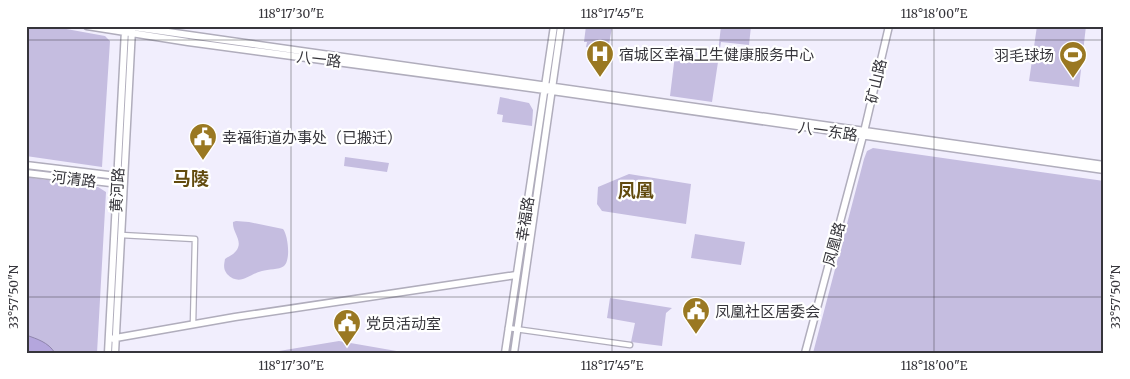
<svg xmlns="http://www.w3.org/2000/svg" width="1130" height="379" viewBox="0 0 1130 379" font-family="Merriweather,'Noto Sans SC',serif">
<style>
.green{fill:#c5bde0}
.water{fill:#b4a6dd;stroke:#8e84ac}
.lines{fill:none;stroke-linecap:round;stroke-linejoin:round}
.street-casing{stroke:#b0adbc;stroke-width:7}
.secondary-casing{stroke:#b0adbc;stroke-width:9}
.street{stroke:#fff;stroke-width:4.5}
.secondary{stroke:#fff;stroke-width:6}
.ticks{fill:none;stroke:#36353b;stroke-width:1;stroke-opacity:0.45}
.labels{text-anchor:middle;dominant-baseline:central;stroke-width:4.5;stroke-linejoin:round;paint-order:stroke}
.poi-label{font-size:15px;fill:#36353b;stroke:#fff;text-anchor:start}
.street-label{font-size:15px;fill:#36353b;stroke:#fff}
.quarter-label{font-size:18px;font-weight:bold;fill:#614a0d;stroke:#fff}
.neatline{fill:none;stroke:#36353b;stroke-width:2}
.ticks-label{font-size:12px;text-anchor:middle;fill:#36353b}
</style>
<rect width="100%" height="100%" fill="#f1eefd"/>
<path class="green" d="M26,26H50L105,36L110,41L102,167L26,156Z
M586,26L612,27L607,56L588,53L589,48L586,47L587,42H584Z
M721,26H751L749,45L721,42L712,102L670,96L675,55L717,61Z
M1037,26H1086L1079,87L1029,81Z
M500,97L529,103L533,110L532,126L502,122L503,115L497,114Z
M873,148L1104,181V353H813L864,159L867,151Z
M345,157L389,163L387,172L344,166Z
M629,174L691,184L686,224L602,211L597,204L598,187Z
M26,177L98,187L106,192L97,353H26Z
M236,221L249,222L283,229C288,235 291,260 284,266C279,270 268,269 262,271C249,274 240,287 227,274C223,269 224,265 225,259C229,256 233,255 236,251C244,241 232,233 233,222Z
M695,234L745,242L741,265L691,258Z
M610,298L672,308L666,313L662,346L631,342L635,323L607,318Z
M339,341L408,353H267Z"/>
<path class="water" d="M26,335C37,339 48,342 55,353H26Z"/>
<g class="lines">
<defs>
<path id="street" d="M121,235L195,239L193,324
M508,328L630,345"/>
<path id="secondary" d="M87,26L188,42L552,91L1104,170
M126,26L1104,165
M26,165L117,176
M26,173L119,184
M110,339L235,317L516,275
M108,353L125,30
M115,353L132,29
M505,353L554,26
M514,353L561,26
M805,353L863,136L889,26"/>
</defs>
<use href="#street" class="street-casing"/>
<use href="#secondary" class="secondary-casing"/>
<use href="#street" class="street"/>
<use href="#secondary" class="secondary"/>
</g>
<path class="ticks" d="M291,26V353M612,26V353M934,26V353M26,40H1104M26,297H1104"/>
<defs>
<symbol id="hospital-pin" viewBox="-11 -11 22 30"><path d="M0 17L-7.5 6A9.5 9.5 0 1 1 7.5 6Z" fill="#9a7822" stroke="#fff"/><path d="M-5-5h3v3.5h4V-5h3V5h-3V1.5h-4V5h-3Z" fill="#fff"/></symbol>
<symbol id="stadium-pin" viewBox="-11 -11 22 30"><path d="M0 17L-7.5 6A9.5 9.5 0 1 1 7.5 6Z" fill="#9a7822" stroke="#fff"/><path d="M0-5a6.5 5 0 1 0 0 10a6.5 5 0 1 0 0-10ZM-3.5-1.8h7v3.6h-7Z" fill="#fff"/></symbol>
<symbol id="civic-pin" viewBox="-11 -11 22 30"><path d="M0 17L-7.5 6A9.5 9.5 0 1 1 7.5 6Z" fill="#9a7822" stroke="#fff"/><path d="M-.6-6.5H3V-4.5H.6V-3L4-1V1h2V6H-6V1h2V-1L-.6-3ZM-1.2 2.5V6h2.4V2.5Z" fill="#fff"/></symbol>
</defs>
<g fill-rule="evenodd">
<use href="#hospital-pin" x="584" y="38" width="32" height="43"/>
<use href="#stadium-pin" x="1057" y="39" width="32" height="43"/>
<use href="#civic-pin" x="187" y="121" width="32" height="43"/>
<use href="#civic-pin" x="680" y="295" width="32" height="43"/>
<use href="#civic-pin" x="331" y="307" width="32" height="43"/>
</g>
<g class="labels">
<g class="poi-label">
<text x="619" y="54">宿城区幸福卫生健康服务中心</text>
<text x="1054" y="55" text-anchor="end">羽毛球场</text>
<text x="222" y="137">幸福街道办事处（已搬迁）</text>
<text x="715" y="311">凤凰社区居委会</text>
<text x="366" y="323">党员活动室</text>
</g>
<g class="street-label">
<text transform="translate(319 59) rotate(7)">八一路</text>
<text transform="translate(876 81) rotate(-77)">矿山路</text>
<text transform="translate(828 131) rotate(8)">八一东路</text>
<text transform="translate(74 179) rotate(7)">河清路</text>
<text transform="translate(117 190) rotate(-87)">黄河路</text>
<text transform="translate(525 219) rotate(-81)">幸福路</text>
<text transform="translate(834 244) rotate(-75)">凤凰路</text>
</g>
<g class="quarter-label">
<text x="191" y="178">马陵</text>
<text x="636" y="190">凤凰</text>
</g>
</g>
<rect width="1130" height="379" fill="none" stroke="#ffffff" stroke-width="55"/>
<rect x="28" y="28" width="1074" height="324" class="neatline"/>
<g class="ticks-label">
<text x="291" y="18">118°17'30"E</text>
<text x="612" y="18">118°17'45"E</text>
<text x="934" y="18">118°18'00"E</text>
<text transform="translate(14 297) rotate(-90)" y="4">33°57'50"N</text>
<text transform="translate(1116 297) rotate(-90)" y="4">33°57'50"N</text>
<text x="291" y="370">118°17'30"E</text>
<text x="612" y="370">118°17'45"E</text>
<text x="934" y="370">118°18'00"E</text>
</g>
</svg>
